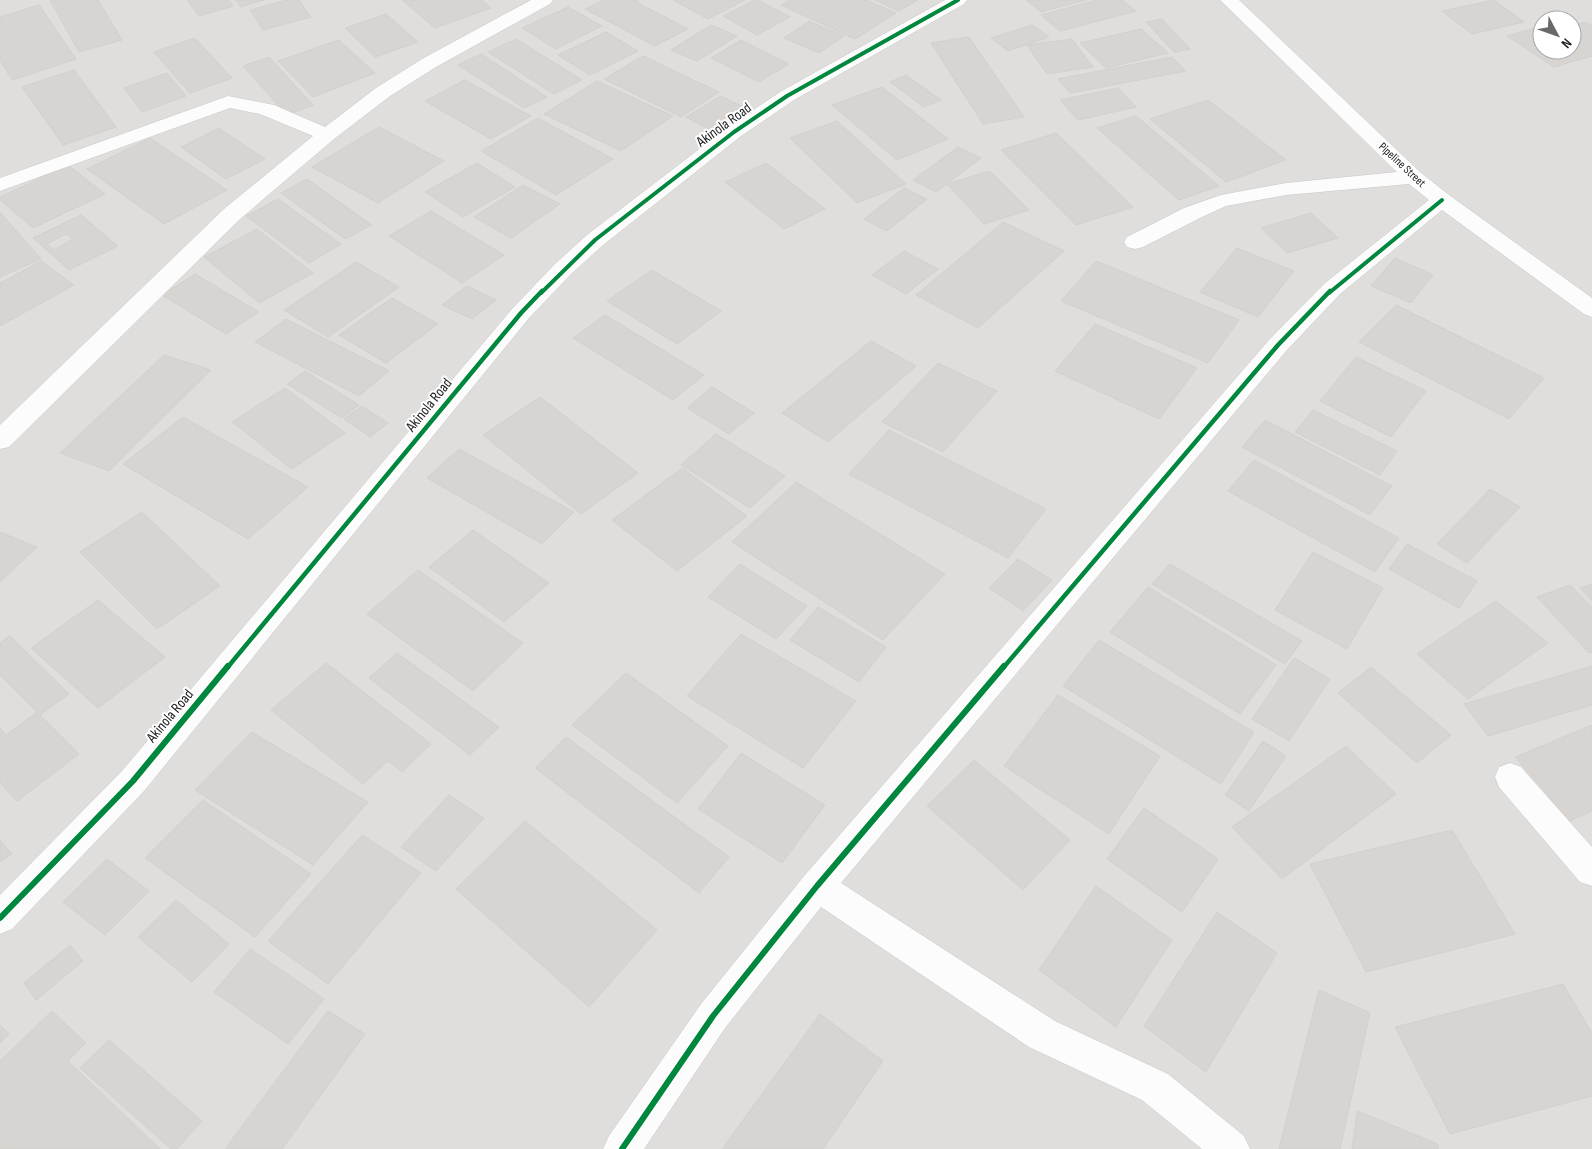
<svg xmlns="http://www.w3.org/2000/svg" width="1592" height="1149" viewBox="0 0 1592 1149" font-family="'Sofia Sans Condensed',sans-serif">
<style>
.residential{fill:#dfdedc;fill-rule:evenodd}
.building{fill:#d7d4d2;stroke:#d3d0cc;fill-rule:evenodd}
.lines{fill:none;stroke-linecap:round;stroke-linejoin:round}
.minor-casing{stroke:#c9c8c7;stroke-width:1}
.tertiary-casing{stroke:#c9c8c7;stroke-width:1}
.minor{fill:#fdfcfc;fill-rule:evenodd}
.tertiary{fill:#fdfcfc;fill-rule:evenodd}
.cycleway-far2-casing{stroke:#fff;stroke-width:6}
.cycleway-far1-casing{stroke:#fff;stroke-width:8}
.cycleway-casing{stroke:#fff;stroke-width:9}
.cycleway-far2{stroke:#00873e;stroke-width:4}
.cycleway-far1{stroke:#00873e;stroke-width:4.5}
.cycleway{stroke:#00873e;stroke-width:6}
.labels{text-anchor:middle;dominant-baseline:central;stroke-width:4;stroke-linejoin:round;paint-order:stroke}
.far-street-label{font-size:12px;fill:#222;stroke:#fff}
.street-label{font-size:15px;fill:#222;stroke:#fff}
</style>
<rect width="100%" height="100%" fill="#f0eeeb"/>
<path class="residential" d="M0,0H1592V1149H0ZM1542,20H1572V50H1542Z"/>
<path class="building" d="M50,0H98L122,40L79,52Z
M187,0H228L233,6L199,16Z
M236,0H264L241,7Z
M287,0H299L311,17L263,30L250,10Z
M402,0H482L491,8L435,28Z
M604,0H639L636,2L688,29L655,46L585,9Z
M673,0H745L708,19Z
M755,0H758L790,17L757,35L723,16Z
M790,0H866L896,13L855,39L781,5Z
M875,0H918L899,11Z
M1026,0H1086L1041,12Z
M1097,0H1122L1136,11L1060,31L1041,15Z
M1494,0L1524,22L1472,34L1442,11Z
M39,5L76,59L12,80L0,60V17Z
M568,7L602,26L556,49L522,28Z
M386,14L418,42L375,57L345,28Z
M1162,19L1190,49L1174,52L1146,22Z
M809,21L844,36L819,53L784,38Z
M1586,22L1592,25V56L1554,67L1507,36L1542,26V50H1572V26Z
M711,25L737,36L697,61L671,50Z
M1032,25L1049,37L1008,51L991,38Z
M1141,29L1168,53L1106,68L1080,43Z
M606,32L638,51L590,75L558,55Z
M969,37L1024,117L983,124L931,43Z
M195,38L232,78L190,93L154,52Z
M516,39L582,80L554,94L488,52Z
M1072,39L1093,67L1047,74L1027,45Z
M339,40L375,73L313,97L278,61Z
M741,40L789,64L759,82L711,58Z
M481,54L547,97L524,108L458,65Z
M643,56L719,92L681,117L604,79Z
M269,57L313,105L287,115L243,66Z
M1172,57L1186,71L1070,93L1058,79Z
M74,70L116,127L63,145L22,87Z
M167,73L186,96L142,112L124,88Z
M906,75L941,100L924,107L890,82Z
M465,80L531,116L491,139L425,101Z
M597,81L673,116L621,151L544,114Z
M882,87L948,139L897,160L832,105Z
M1118,88L1136,107L1078,120L1060,100Z
M721,96L743,107L708,129L686,117Z
M1208,100L1286,160L1226,182L1150,119Z
M1136,116L1219,186L1179,200L1097,128Z
M538,118L613,159L556,195L481,151Z
M837,121L906,184L857,203L790,138Z
M379,127L444,161L378,203L312,167Z
M219,128L265,159L226,179L181,147Z
M1056,133L1133,207L1076,225L1001,150Z
M150,138L227,190L164,224L87,169Z
M958,147L981,158L936,192L913,180Z
M477,163L515,187L463,217L425,192Z
M766,163L825,209L784,229L725,182Z
M68,165L105,194L33,228L0,200V197Z
M990,171L1029,210L984,224L947,184Z
M307,179L372,225L345,239L281,193Z
M523,185L560,204L511,238L474,217Z
M904,188L927,199L887,231L864,219Z
M278,199L341,244L309,263L246,216Z
M431,211L504,255L462,283L389,236Z
M0,212L41,259L0,277Z
M1311,213L1338,238L1287,253L1261,228Z
M81,215L118,246L69,270L33,238ZM66,234L73,239L54,250L47,244Z
M1003,222L1064,251L978,328L916,295Z
M257,229L313,273L259,303L204,257Z
M1237,248L1294,271L1258,317L1200,292Z
M904,251L938,269L906,294L872,275Z
M1395,258L1433,275L1411,303L1371,286Z
M41,261L74,285L0,326V283Z
M1096,261L1239,320L1208,363L1061,301Z
M356,262L399,287L328,337L284,310Z
M652,270L721,311L677,344L607,301Z
M195,274L259,312L226,334L162,295Z
M467,286L496,300L472,319L442,305Z
M392,298L438,324L386,363L339,335Z
M1396,305L1544,378L1509,419L1359,342Z
M605,315L704,375L673,400L573,338Z
M286,319L389,371L359,396L255,342Z
M1095,324L1197,368L1159,419L1055,371Z
M871,341L916,366L828,442L782,413Z
M164,355L211,370L109,471L60,453Z
M1356,357L1426,391L1391,437L1320,401Z
M938,363L997,391L943,452L882,422Z
M305,371L359,405L342,418L287,384Z
M712,387L754,413L729,434L687,408Z
M285,388L345,433L292,469L232,422Z
M540,397L638,473L581,514L483,435Z
M362,406L388,423L370,437L344,419Z
M1313,410L1397,451L1380,475L1295,432Z
M183,417L308,487L248,539L123,464Z
M1265,420L1392,486L1370,515L1242,447Z
M889,430L1046,509L1008,558L849,474Z
M716,434L785,476L750,508L681,465Z
M459,449L574,512L542,544L427,478Z
M1254,460L1399,538L1375,572L1228,491Z
M682,468L747,516L677,571L612,520Z
M796,482L945,574L883,640L732,542Z
M1490,489L1520,507L1467,563L1437,544Z
M142,512L220,586L157,629L80,552Z
M473,530L549,583L504,622L429,567Z
M0,532L37,547L0,582Z
M1407,544L1477,581L1459,608L1389,569Z
M1313,552L1383,588L1347,649L1275,610Z
M1018,559L1052,580L1023,611L989,588Z
M740,564L807,606L776,639L708,597Z
M1170,564L1302,641L1285,664L1152,584Z
M418,570L523,643L473,691L367,614Z
M1592,584V601L1580,588Z
M1570,585L1592,607V652L1589,653L1537,597Z
M1148,587L1276,665L1240,714L1110,632Z
M98,600L165,657L98,708L31,648Z
M1496,601L1548,643L1468,699L1417,654Z
M818,607L886,647L859,682L790,640Z
M741,634L856,701L803,768L687,696Z
M10,636L69,694L40,715L0,675V643Z
M1099,640L1254,732L1221,784L1063,686Z
M397,653L499,727L470,755L369,678Z
M1294,658L1330,679L1289,741L1252,719Z
M326,663L431,744L402,772L388,761L363,784L271,710Z
M1592,666V705L1488,736L1464,704Z
M1371,667L1451,735L1417,763L1338,693Z
M626,673L728,746L677,803L572,725Z
M1058,695L1160,756L1109,834L1004,766Z
M37,712L79,754L17,801L0,783V728L6,735Z
M1592,725V811L1570,821L1515,757Z
M252,732L368,802L313,865L195,790Z
M566,737L729,857L699,893L535,768Z
M1263,741L1286,756L1249,811L1225,795Z
M1346,746L1396,794L1282,879L1232,827Z
M741,753L825,805L782,863L698,809Z
M974,760L1070,840L1023,890L927,806Z
M449,795L484,818L436,871L401,847Z
M203,800L311,874L255,937L145,858Z
M1144,808L1218,859L1182,912L1107,859Z
M525,821L657,930L589,1007L456,889Z
M1452,830L1515,934L1366,972L1310,864Z
M362,835L421,873L328,984L268,941Z
M0,840L12,854L0,862Z
M107,859L149,891L105,935L63,902Z
M1096,886L1172,940L1116,1027L1039,970Z
M176,900L229,944L192,982L138,937Z
M1217,912L1277,953L1206,1072L1144,1026Z
M70,945L83,961L36,1000L24,983Z
M250,949L324,999L288,1044L214,992Z
M1563,984L1592,1033V1096L1450,1134L1395,1027Z
M1319,990L1370,1013L1340,1149H1279Z
M52,1011L86,1043L68,1061L160,1149H0V1061Z
M328,1011L365,1034L282,1149H225Z
M820,1014L883,1061L823,1149H722Z
M0,1025L9,1034L0,1043Z
M109,1040L202,1121L177,1149H171L80,1068Z
M1357,1111L1438,1144V1149H1352Z"/>
<g class="lines">
<defs>
<path id="minor" d="M531,0H553L550,4L436,67L390,96L334,139L240,219L9,447L0,449V425L224,209L313,136L260,114L230,108L0,191V178L228,96L274,105L325,127L376,88L422,59Z
M1220,0H1239L1421,173L1449,195L1592,298V317L1584,314L1442,210L1340,294L1286,351L841,883L1055,1021L1168,1074L1244,1136L1250,1149H1202L1142,1100L1029,1047L821,907L725,1028L644,1149H603L609,1136L701,1004L805,875L1270,339L1324,284L1429,200L1409,184L1286,195L1226,206L1200,218L1143,247L1135,249L1127,247L1124,242L1127,237L1184,208L1221,195L1286,183L1397,172Z
M1510,763L1521,767L1592,847V886L1580,882L1499,787L1495,777L1499,767Z"/>
<path id="tertiary" d="M945,0H967L964,4L794,100L741,136L603,245L571,274L529,318L144,791L12,929L0,934V895L122,771L513,308L555,264L587,235L727,128L780,92Z"/>
</defs>
<use href="#minor" class="minor-casing"/>
<use href="#tertiary" class="tertiary-casing"/>
<use href="#minor" class="minor"/>
<use href="#tertiary" class="tertiary"/>
<defs>
<path id="cycleway-far2" d="M541,293L595,240L734,132L787,96L958,0
M1329,293L1442,200"/>
<path id="cycleway-far1" d="M227,668L521,313L542,291
M1003,668L1278,345L1330,291"/>
<path id="cycleway" d="M0,918L133,781L228,666
M622,1149L713,1016L817,886L1004,666"/>
</defs>
<use href="#cycleway-far2" class="cycleway-far2-casing"/>
<use href="#cycleway-far1" class="cycleway-far1-casing"/>
<use href="#cycleway" class="cycleway-casing"/>
<use href="#cycleway-far2" class="cycleway-far2"/>
<use href="#cycleway-far1" class="cycleway-far1"/>
<use href="#cycleway" class="cycleway"/>
</g>
<g class="labels">
<g class="far-street-label">
<text transform="translate(1402 165) rotate(43)">Pipeline Street</text>
</g>
<g class="street-label">
<text transform="translate(724 125) rotate(-36)">Akinola Road</text>
<text transform="translate(429 405) rotate(-51)">Akinola Road</text>
<text transform="translate(170 716) rotate(-50)">Akinola Road</text>
</g>
</g>
<g transform="translate(1557 35) rotate(131)"><circle r="24" fill="#ffffff" stroke="#a7a7a7"/>
<path d="M0-4L9 19L0 12L-9 19Z" fill="#6a6968"/>
<text y="-8" font-size="14" font-weight="bold" text-anchor="middle" fill="#222222">N</text>
</g>
</svg>
